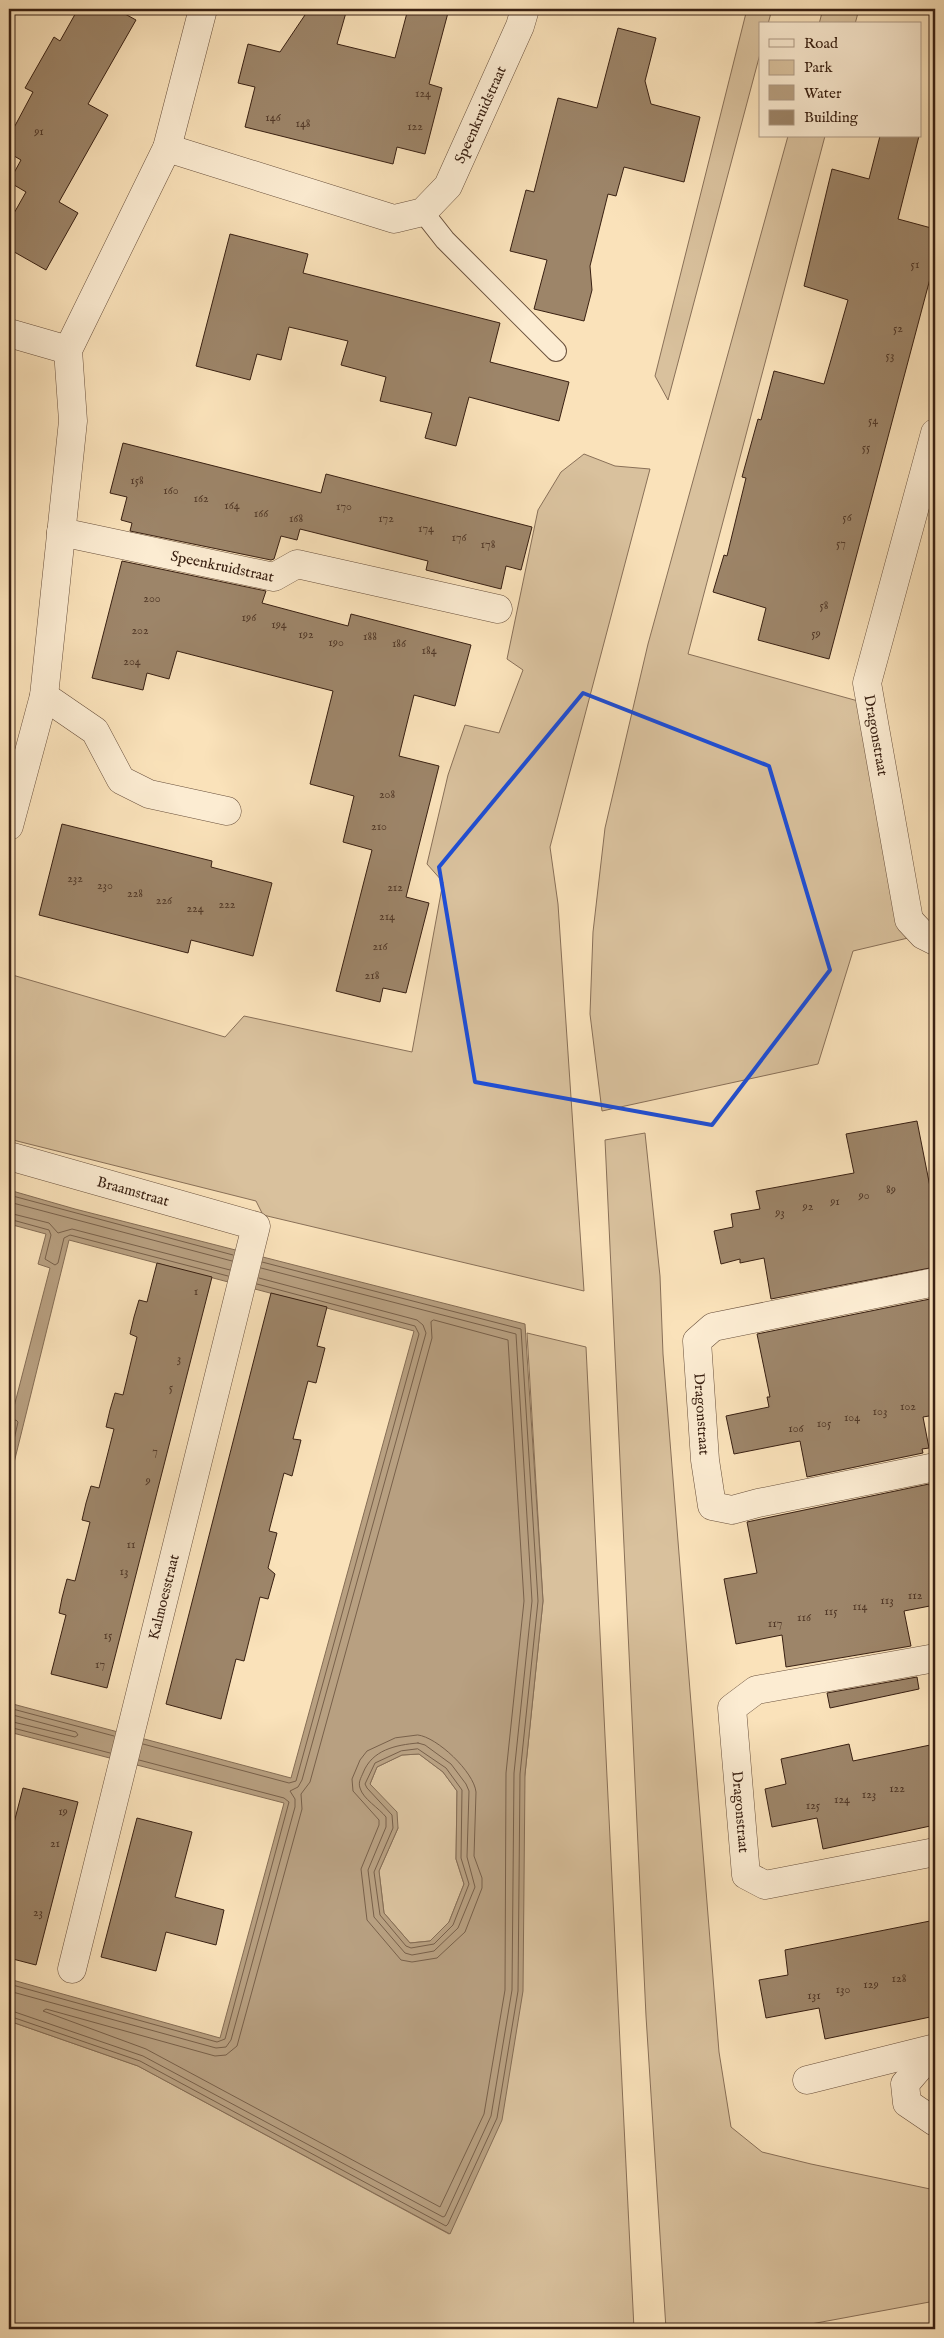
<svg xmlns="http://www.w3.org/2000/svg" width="944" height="2338" viewBox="0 0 944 2338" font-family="'IM FELL English',serif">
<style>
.green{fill:#d9c19d;stroke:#897058}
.water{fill:#b8a081;stroke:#856d55;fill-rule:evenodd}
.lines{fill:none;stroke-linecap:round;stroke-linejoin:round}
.shore{stroke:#78604a;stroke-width:1}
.building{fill:#9d8569;stroke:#392012}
.lane-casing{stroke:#69503c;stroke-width:22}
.street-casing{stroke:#69503c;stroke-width:29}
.lane{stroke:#fcecd2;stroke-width:20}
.street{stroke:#fcecd2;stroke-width:28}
.marked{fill:none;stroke:#1d4ed8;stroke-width:4;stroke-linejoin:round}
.labels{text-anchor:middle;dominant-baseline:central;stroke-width:5;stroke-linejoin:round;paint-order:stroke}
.number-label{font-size:12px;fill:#523928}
.street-label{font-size:15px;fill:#392012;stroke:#fcecd2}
</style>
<rect width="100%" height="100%" fill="#fae2ba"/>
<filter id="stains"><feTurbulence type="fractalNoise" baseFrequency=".004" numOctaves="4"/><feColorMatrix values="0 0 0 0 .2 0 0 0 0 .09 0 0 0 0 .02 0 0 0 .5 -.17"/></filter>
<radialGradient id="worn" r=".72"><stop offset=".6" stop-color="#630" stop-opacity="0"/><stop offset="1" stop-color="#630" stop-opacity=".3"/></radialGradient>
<path class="green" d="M747,9H772L768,24H760V54L668,400L655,376Z
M823,9H859L855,24H819Z
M788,136H825L688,654L858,701L908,938L853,951L818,1064L602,1111L590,1014L593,932L605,828L648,644Z
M584,454L615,466L650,469L550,847L558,904L584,1291L263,1215L256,1201L9,1139V974L225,1037L244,1016L412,1052L443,882L427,864L448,775L465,725L499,733L523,670L507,659L538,510L561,472Z
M645,1133L660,1276L663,1354L719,2052L731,2127L762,2152L811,2164L935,2190V2301L784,2329H666L646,2016L605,1140Z
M527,1333L586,1347L634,2329H9V2021L138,2066L449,2234L525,1774L543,1601Z
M419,1754L443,1772L457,1791L456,1859L464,1884L449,1922L430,1941L410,1943L384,1913L379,1871L398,1828L370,1784L377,1767L402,1755Z"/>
<path class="water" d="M9,1190L75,1209L525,1324L543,1601L525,1774L523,1991L502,2120L450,2234L138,2066L9,2021V1979L220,2038L284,1803L9,1732V1703L291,1778L414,1331L69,1240L9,1483V1426L50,1268L38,1264L46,1234L9,1224ZM419,1754L443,1772L457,1791L456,1859L464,1884L449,1922L430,1941L410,1943L384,1913L379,1871L398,1828L397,1812L370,1784L377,1767L402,1755Z"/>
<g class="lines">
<path class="shore" d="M9,1195L233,1255
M9,1202L232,1261
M9,1213L49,1223L58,1233L72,1229L230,1270
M9,1219L49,1230L51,1235L45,1259L55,1265L58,1263L64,1238L70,1235L228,1276
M434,1320L508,1340L524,1601L506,1773L505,1990L484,2114L440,2207L146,2049L43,2011L46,2009L215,2056L226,2055L237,2046L302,1809L301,1794L310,1782L432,1338L431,1322Z
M9,1422L16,1420L18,1422L9,1462
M9,1708L114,1736
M9,1714L76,1732L78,1735L75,1737L9,1721
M9,1727L110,1753
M418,1735C437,1737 474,1772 476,1792L474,1856L482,1878V1888L465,1932L437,1958L412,1962L401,1960L367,1920L361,1869L379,1825V1820L353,1791L352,1779L360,1760L367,1751L395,1738Z
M418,1743L425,1745L451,1764L466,1784L469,1791L467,1857L475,1887L458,1928L434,1951L412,1955L405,1953L374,1917L368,1870L386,1827V1817C379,1808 363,1799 360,1788C358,1782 361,1778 363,1773C372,1750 395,1745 418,1743Z
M143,1744L289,1783L296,1781L419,1334L415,1326L257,1284
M418,1749L446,1768L462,1790L461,1858L469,1884L453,1925L434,1944L411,1948L406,1946L380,1915L374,1872L393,1828L392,1815L367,1788L365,1784L375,1763L401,1751Z
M9,1984L217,2042L225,2039L289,1802L284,1798L139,1760
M9,1991L216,2048L226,2047L231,2040L295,1807V1799L290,1791L298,1787L302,1780L426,1333L423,1325L417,1320L259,1278
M9,2010L143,2056L443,2217L445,2216L491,2116L512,1990L514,1773L532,1601L516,1334L261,1268
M9,2016L140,2061L446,2226L448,2224L497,2118L518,1991L520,1774L538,1601L521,1329L262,1262"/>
</g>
<path class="building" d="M78,9H116L136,20L88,104L108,115L59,202L78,213L46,270L9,249V222L26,192L9,182L21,160L9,153V137L33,92L25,88L54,37L60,41Z
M309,9H347L337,44L395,58L408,9H449L429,84L442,88L425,154L397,147L393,164L245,127L255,87L238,83L248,44L280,52Z
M618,28L656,38L645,81L651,104L700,117L684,182L624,167L616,196L608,194L590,266L592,290L584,321L534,309L547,260L510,251L526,190L534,192L558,98L597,108Z
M880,136H919L898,219L935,229V260L829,659L758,640L766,608L713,592L724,555L727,556L746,478L742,477L758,419L761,420L774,371L824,384L833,353L848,300L804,286L832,169L869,179Z
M230,234L308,254L303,273L500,323L490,362L569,382L559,421L469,397L456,446L425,438L432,413L380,401L386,377L341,365L348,341L289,327L281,360L257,354L250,380L196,366Z
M123,443L321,493L326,474L532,527L521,570L506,566L501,589L426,570L428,561L300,529L297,540L281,536L274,559L271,560L130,531L132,523L121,520L127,497L110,493Z
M122,561L266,591L262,603L348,626L351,614L471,645L455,706L414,695L399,756L439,766L406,897L429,903L406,993L383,988L380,1002L336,991L372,850L343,842L354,796L310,784L333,691L177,651L169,679L147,673L143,690L92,678Z
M62,824L212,861L211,867L272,883L253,956L191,940L188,953L39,915Z
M917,1121L935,1212V1267L771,1299L764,1258L740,1263V1259L721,1264L714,1231L733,1227L731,1214L760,1209L756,1191L854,1173L846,1134Z
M157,1263L212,1277L107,1688L51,1674L66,1615L59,1613L62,1598L67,1579L75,1581L90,1522L82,1520L86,1503L91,1486L99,1488L114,1429L106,1427L110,1410L115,1393L123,1395L137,1337L130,1334L134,1317L139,1300L147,1302Z
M271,1293L327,1307L317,1346L325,1348L316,1383L308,1381L293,1439L301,1440L292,1476L284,1473L269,1531L277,1533L268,1568L275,1574L268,1599L260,1597L244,1661L236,1659L221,1719L166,1704Z
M935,1298V1415L923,1417L929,1448L922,1449L923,1453L807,1477L800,1441L734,1454L726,1416L769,1407L767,1397H770L757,1334Z
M929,1484L935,1514V1605L904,1611L911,1646L786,1667L782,1635L736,1644L724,1579L757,1573L747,1522Z
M917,1677L919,1689L830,1708L827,1693Z
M849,1744L853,1761L935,1744V1825L823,1849L817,1818L772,1827L765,1789L786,1784L781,1759Z
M23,1788L78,1802L36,1965L9,1958V1842Z
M137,1818L192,1832L175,1897L224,1910L216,1945L166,1932L156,1971L101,1957Z
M935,1920V2016L825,2039L819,2008L766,2018L759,1980L788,1975L785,1950Z"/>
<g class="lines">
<defs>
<path id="lane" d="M423,212L445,240L556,351"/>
<g id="street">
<path id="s1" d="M167,148L394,219L423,212L448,186L520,26L525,9"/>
<path d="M9,333L68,350"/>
<path id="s2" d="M935,433L867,683L909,920L923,935L935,941"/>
<path id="s3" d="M61,532L274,577L297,564L498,609"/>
<path d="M44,696L95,731L121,780L149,794L227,811"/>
<path d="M9,826L44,696L73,421L68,350L167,148L203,9"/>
<path id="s4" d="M9,1156L256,1226L72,1969"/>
<path id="s5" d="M935,1282L713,1327L697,1341L705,1460L712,1506L732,1510L758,1503L935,1467"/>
<path id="s6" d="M935,1658L756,1690L732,1708L746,1875L765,1885L935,1852"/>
<path d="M935,2049L905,2084L907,2103L935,2122"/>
<path d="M807,2080L935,2048"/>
</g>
</defs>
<use href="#lane" class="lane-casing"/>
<use href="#street" class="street-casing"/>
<use href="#lane" class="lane"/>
<use href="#street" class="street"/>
</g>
<path class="marked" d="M583,693L769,766L830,970L712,1125L475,1082L439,867Z"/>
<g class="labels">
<g class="number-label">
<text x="423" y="93">124</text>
<text x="273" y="117">146</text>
<text x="303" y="123">148</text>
<text x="415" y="126">122</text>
<text x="39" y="131">91</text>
<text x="915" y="264">51</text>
<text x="898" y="328">52</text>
<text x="890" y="355">53</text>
<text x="873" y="420">54</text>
<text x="866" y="447">55</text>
<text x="137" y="480">158</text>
<text x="171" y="490">160</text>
<text x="201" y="498">162</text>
<text x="232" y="505">164</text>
<text x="344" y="506">170</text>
<text x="261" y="513">166</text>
<text x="847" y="517">56</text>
<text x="296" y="518">168</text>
<text x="386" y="518">172</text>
<text x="426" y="528">174</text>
<text x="459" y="537">176</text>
<text x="841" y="543">57</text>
<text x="488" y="544">178</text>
<text x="152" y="598">200</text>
<text x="824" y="605">58</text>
<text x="249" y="617">196</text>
<text x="279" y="624">194</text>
<text x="140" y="630">202</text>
<text x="816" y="633">59</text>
<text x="306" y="634">192</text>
<text x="370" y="636">188</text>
<text x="336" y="642">190</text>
<text x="399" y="643">186</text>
<text x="429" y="650">184</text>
<text x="132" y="661">204</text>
<text x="387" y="794">208</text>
<text x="379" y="826">210</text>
<text x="75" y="878">232</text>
<text x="105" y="885">230</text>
<text x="395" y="887">212</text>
<text x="135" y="893">228</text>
<text x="164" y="900">226</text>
<text x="227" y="904">222</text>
<text x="195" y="908">224</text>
<text x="387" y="916">214</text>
<text x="380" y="946">216</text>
<text x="372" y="975">218</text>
<text x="891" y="1189">89</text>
<text x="864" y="1195">90</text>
<text x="835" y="1201">91</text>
<text x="808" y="1206">92</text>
<text x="780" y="1212">93</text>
<text x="196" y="1291">1</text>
<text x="179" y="1358">3</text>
<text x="171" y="1387">5</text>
<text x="908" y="1406">102</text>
<text x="880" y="1411">103</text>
<text x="852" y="1417">104</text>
<text x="824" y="1423">105</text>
<text x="796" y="1428">106</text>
<text x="155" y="1451">7</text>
<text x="148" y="1480">9</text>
<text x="131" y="1544">11</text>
<text x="124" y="1571">13</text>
<text x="915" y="1595">112</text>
<text x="887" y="1600">113</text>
<text x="860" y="1606">114</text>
<text x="831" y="1611">115</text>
<text x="804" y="1617">116</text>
<text x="775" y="1623">117</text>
<text x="108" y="1635">15</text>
<text x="100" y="1664">17</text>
<text x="897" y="1788">122</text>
<text x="869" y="1794">123</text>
<text x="842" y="1799">124</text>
<text x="813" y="1805">125</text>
<text x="63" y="1811">19</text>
<text x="55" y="1843">21</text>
<text x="38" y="1912">23</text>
<text x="899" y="1978">128</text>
<text x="871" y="1984">129</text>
<text x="843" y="1989">130</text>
<text x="814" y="1995">131</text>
</g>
<g class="street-label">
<text stroke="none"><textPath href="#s1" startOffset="382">Speenkruidstraat</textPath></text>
<text stroke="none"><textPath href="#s3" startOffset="165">Speenkruidstraat</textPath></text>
<text stroke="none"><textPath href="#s2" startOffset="312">Dragonstraat</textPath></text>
<text stroke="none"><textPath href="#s4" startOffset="129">Braamstraat</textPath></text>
<text stroke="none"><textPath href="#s5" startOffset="321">Dragonstraat</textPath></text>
<text transform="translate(164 1597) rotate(-76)">Kalmoesstraat</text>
<text stroke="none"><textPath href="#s6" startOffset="316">Dragonstraat</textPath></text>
</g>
</g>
<rect width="944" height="2338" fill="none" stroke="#fae2ba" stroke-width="30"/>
<rect x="10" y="10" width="924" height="2318" fill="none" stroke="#392012" stroke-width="2.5"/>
<rect x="15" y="15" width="914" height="2308" fill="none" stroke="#392012"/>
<rect x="759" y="22" width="162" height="115" fill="#fcecd2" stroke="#ae9a85"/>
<rect x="769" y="39" width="25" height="8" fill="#fcecd2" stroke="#ae9a85"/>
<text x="804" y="48" font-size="15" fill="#392012">Road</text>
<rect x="769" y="60" width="25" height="15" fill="#d9c19d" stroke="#ae9a85"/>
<text x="804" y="72" font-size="15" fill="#392012">Park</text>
<rect x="769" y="85" width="25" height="15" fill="#b8a081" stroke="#ae9a85"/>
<text x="804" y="98" font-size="15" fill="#392012">Water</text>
<rect x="769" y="110" width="25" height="15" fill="#9d8569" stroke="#ae9a85"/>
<text x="804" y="122" font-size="15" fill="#392012">Building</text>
<rect width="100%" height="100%" filter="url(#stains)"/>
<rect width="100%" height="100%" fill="url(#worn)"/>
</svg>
